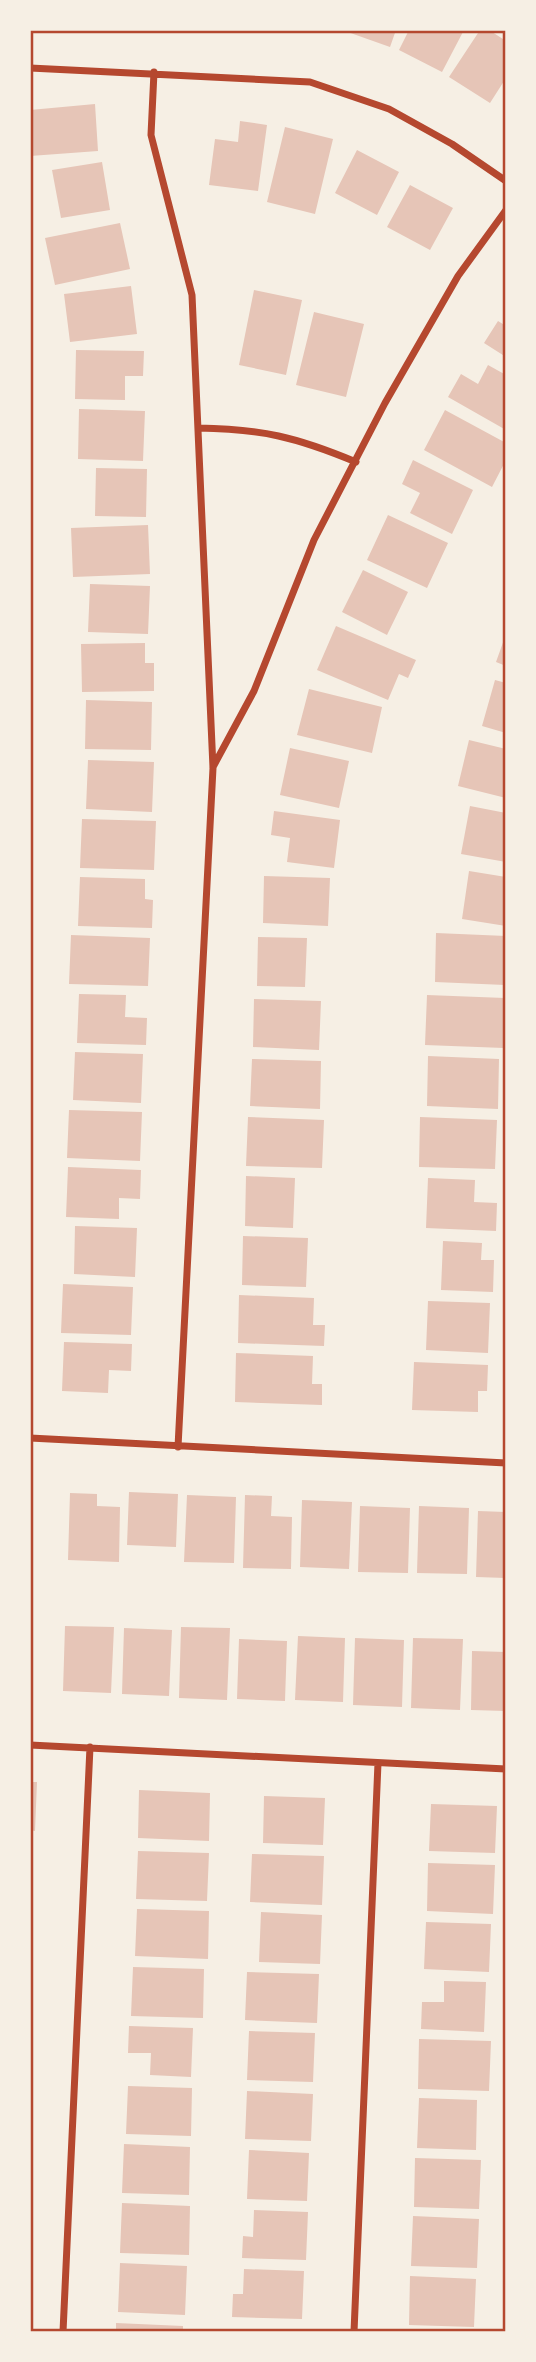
<svg xmlns="http://www.w3.org/2000/svg" width="536" height="2362" viewBox="0 0 536 2362" font-family="Montserrat,sans-serif">
<style>
.building{fill:#e6c5b7}
.lines{fill:none;stroke-linecap:round;stroke-linejoin:round}
.minor{stroke:#b5482f;stroke-width:7}
.neatline{fill:none;stroke:#b5482f;stroke-width:2.5}
</style>
<rect width="100%" height="100%" fill="#f6efe4"/>
<path class="building" d="M342,30H396L390,47Z
M409,30H464L442,72L399,50Z
M480,30H489L506,41V78L490,103L449,77Z
M95,104L98,151L30,156V110Z
M240,121L267,125L258,191L209,185L215,139L238,142Z
M285,127L333,139L315,214L267,202Z
M357,150L399,172L377,215L335,193Z
M102,162L110,210L61,218L52,170Z
M410,185L453,208L430,250L387,227Z
M120,223L130,269L55,285L45,238Z
M131,286L137,334L70,342L64,294Z
M254,290L302,300L286,375L239,365Z
M314,312L364,324L346,397L296,385Z
M498,321L506,326V357L484,343Z
M76,350L144,351L143,376H125V400L75,399Z
M488,365L506,375V430L448,397L461,374L478,384Z
M79,409L145,411L143,461L78,459Z
M445,410L506,443V460L492,487L424,450Z
M413,460L473,490L452,534L410,513L420,493L402,484Z
M96,468L147,469L146,517L95,516Z
M388,515L448,543L427,588L367,560Z
M148,525L150,574L73,577L71,528Z
M363,570L408,592L387,635L342,612Z
M90,584L150,586L148,634L88,632Z
M336,626L416,660L408,678L399,674L388,700L317,670Z
M506,634V666L496,662Z
M145,643V663H154V691L82,692L81,644Z
M495,680L506,683V733L482,726Z
M309,689L382,707L372,753L297,735Z
M86,700L152,702L151,750L85,749Z
M469,740L506,749V798L458,786Z
M290,748L349,761L339,808L280,795Z
M88,760L154,762L152,812L86,809Z
M470,806L506,813V862L461,854Z
M274,811L340,820L334,868L287,862L290,838L271,835Z
M82,819L156,821L154,870L80,868Z
M469,871L506,877V926L462,919Z
M264,876L330,878L328,926L263,923Z
M80,877L145,879V899L153,900L152,928L78,926Z
M436,933L506,936L505,985L435,982Z
M71,935L150,938L148,986L69,984Z
M258,937L307,938L305,987L257,986Z
M79,994L126,995L125,1017L147,1018L146,1045L77,1043Z
M427,995L505,998L504,1048L425,1045Z
M254,999L321,1001L319,1050L253,1047Z
M75,1052L143,1054L141,1103L73,1100Z
M428,1056L499,1059L498,1109L427,1106Z
M252,1059L321,1061L320,1109L250,1106Z
M69,1110L142,1112L140,1161L67,1158Z
M248,1117L324,1120L322,1168L246,1166Z
M420,1117L497,1120L495,1169L419,1167Z
M68,1167L141,1170L140,1199L119,1198V1219L66,1217Z
M246,1176L295,1178L293,1228L245,1226Z
M428,1178L475,1180L474,1202L497,1203L496,1231L426,1228Z
M75,1226L137,1228L135,1277L74,1274Z
M243,1236L308,1238L306,1287L242,1285Z
M443,1241L482,1243L481,1260H494L493,1292L441,1290Z
M63,1284L133,1287L131,1335L61,1333Z
M239,1295L314,1298L313,1325H325L324,1346L238,1343Z
M428,1301L490,1303L488,1353L426,1350Z
M64,1342L132,1344L131,1371L109,1370L108,1393L62,1391Z
M236,1353L313,1356L312,1384H322V1405L235,1402Z
M414,1362L488,1365L487,1391H478V1412L412,1410Z
M129,1492L178,1494L176,1547L127,1545Z
M70,1493L97,1494V1506L120,1507L119,1562L68,1560Z
M187,1495L236,1497L234,1563L184,1562Z
M245,1495L272,1496L271,1516L292,1517L291,1569L243,1568Z
M302,1500L352,1502L349,1569L300,1567Z
M360,1506L410,1508L408,1573L358,1572Z
M419,1506L469,1508L467,1574L417,1573Z
M478,1511L506,1512V1578L476,1577Z
M65,1626L114,1627L111,1693L63,1691Z
M181,1627L230,1628L227,1700L179,1698Z
M124,1628L172,1630L169,1696L122,1694Z
M298,1636L345,1638L343,1702L295,1700Z
M355,1638L404,1640L402,1707L353,1705Z
M413,1638L463,1639L460,1710L411,1708Z
M239,1639L287,1641L285,1701L237,1699Z
M472,1651L506,1652V1711L471,1710Z
M30,1782H37L35,1831L30,1830Z
M139,1790L210,1793L209,1841L138,1838Z
M264,1796L325,1798L323,1845L263,1843Z
M431,1804L497,1806L495,1853L429,1851Z
M30,1842H33L32,1879H30Z
M138,1851L209,1853L207,1901L136,1899Z
M252,1854L324,1856L322,1905L250,1902Z
M428,1863L495,1865L493,1914L427,1911Z
M137,1909L209,1911L208,1959L135,1956Z
M261,1912L322,1915L320,1964L259,1962Z
M426,1922L491,1924L489,1972L424,1969Z
M133,1967L204,1969L203,2018L131,2016Z
M247,1972L319,1974L317,2023L245,2020Z
M444,1981L486,1982L484,2032L421,2029L422,2002H444Z
M129,2026L193,2028L191,2077L150,2075L151,2053H128Z
M249,2031L315,2033L313,2082L247,2080Z
M419,2039L491,2041L489,2091L418,2089Z
M128,2086L192,2088L191,2136L126,2134Z
M247,2091L313,2094L311,2141L245,2139Z
M419,2098L477,2100L476,2150L417,2148Z
M124,2144L190,2147L189,2195L122,2193Z
M249,2150L309,2153L307,2201L247,2199Z
M415,2158L481,2160L479,2209L414,2207Z
M122,2203L190,2206L189,2255L120,2253Z
M254,2210L308,2212L306,2260L242,2258L243,2236L253,2237Z
M413,2216L479,2219L477,2268L411,2266Z
M120,2263L187,2266L185,2315L118,2312Z
M244,2269L304,2271L302,2319L232,2317L233,2294H243Z
M410,2276L476,2279L474,2327L409,2325Z
M116,2323L183,2326V2332H116Z"/>
<g class="lines">
<path class="minor" d="M30,68L310,82L389,109L452,144L506,181
M154,72L151,135L192,295L213,768L178,1447
M198,428C262,429 296,437 356,462
M213,767L254,691L314,540L385,403L458,276L506,210
M30,1438L506,1463
M30,1745L506,1769
M63,2332L90,1747
M354,2332L378,1763"/>
</g>
<rect width="536" height="2362" fill="none" stroke="#f6efe4" stroke-width="63"/>
<rect x="32" y="32" width="472" height="2298" class="neatline"/>
</svg>
